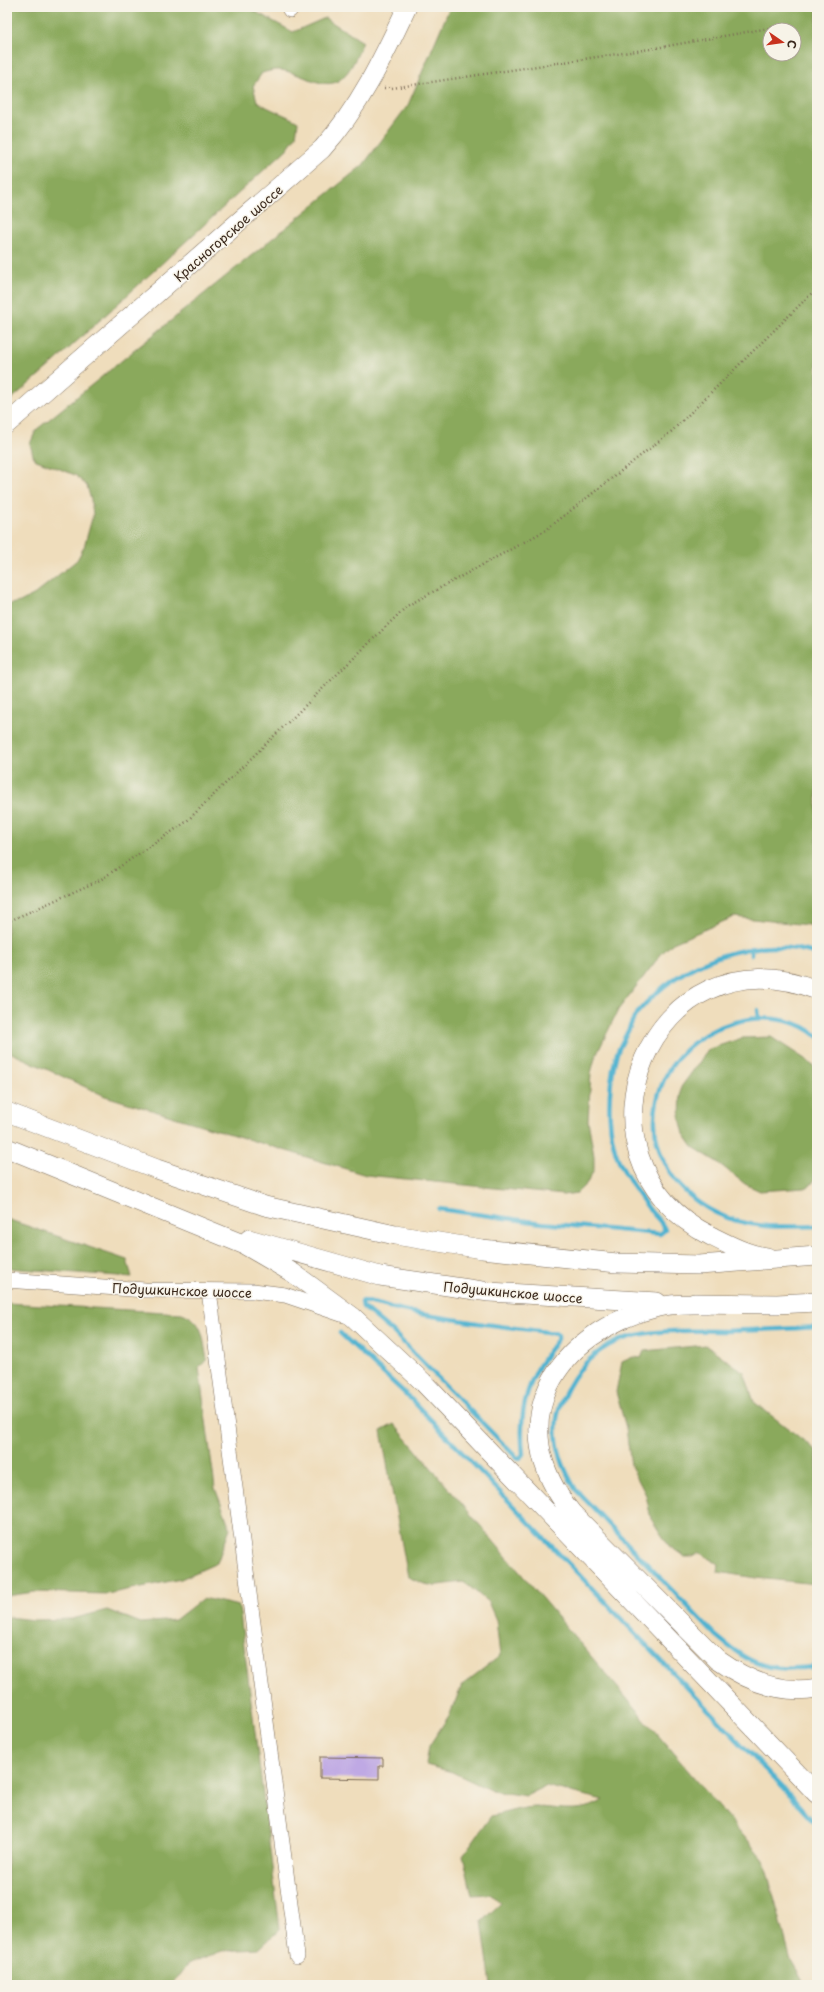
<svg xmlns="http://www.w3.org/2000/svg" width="824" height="1992" viewBox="0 0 824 1992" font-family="'Playpen Sans',sans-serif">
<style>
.forest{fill:#8aa95c;stroke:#626a3d;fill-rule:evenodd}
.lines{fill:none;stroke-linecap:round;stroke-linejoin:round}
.stream{stroke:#51b3d0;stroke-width:4.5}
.building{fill:#bfa9e4}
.minor-casing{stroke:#7a6955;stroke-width:16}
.major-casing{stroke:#7a6955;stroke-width:20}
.path{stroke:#7a6955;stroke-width:2.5;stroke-dasharray:1 3;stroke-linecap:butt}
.minor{stroke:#fff;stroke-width:15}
.major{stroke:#fff;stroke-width:19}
.labels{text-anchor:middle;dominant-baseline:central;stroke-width:3;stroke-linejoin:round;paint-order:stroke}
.street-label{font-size:13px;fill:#3b2a1e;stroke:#f7f3e8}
</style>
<rect width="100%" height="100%" fill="#f7f3e8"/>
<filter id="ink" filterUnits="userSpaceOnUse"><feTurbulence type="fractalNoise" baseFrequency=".025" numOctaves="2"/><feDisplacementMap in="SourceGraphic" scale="8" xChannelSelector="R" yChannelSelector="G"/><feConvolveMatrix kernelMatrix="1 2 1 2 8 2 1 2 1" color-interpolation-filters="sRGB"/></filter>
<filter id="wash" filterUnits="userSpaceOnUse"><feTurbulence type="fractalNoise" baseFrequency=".012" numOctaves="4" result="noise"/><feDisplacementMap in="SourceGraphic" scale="16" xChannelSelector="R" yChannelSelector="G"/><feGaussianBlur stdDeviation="0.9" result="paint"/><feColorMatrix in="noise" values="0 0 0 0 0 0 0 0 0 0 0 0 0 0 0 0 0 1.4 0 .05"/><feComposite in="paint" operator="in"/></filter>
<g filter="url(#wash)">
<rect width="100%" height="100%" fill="#efddbc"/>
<path class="forest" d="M7,7H247L293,32L325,18L363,42C357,55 351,73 338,81C322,91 296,69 276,70C272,70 266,72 262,73L253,86L257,101C271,111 283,113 298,122L296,136L287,149L52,364L7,403Z
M450,7H817V926L734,917L673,943L662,953L618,1010L595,1058L591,1073L588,1120L594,1156V1170L587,1183L577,1193L563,1195L366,1175L105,1096L7,1051V605L20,602L35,594L77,560L84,547L93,515L91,500L87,486L75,475L34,459L30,444L36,430L363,165L408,105ZM770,30H794V54H770Z
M771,1037L808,1061L817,1070V1177L811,1185L804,1188L760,1191L745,1184L717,1162L693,1147L684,1134L680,1118L681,1087L709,1049L742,1038Z
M7,1219L127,1260L132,1277L7,1268Z
M7,1303L182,1313C205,1322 202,1337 207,1359L199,1368L215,1488L230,1528L217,1563L181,1579L107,1594L34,1592L7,1596Z
M706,1345L744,1372L754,1402L817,1451V1584L756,1578L718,1572L719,1564L700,1553L693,1557H685L669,1546L651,1519L646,1495L631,1466L626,1428L616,1392L622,1362L633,1357L641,1358L644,1351Z
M394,1424L764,1860L791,1961L805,1985H491L482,1921L501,1903L491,1894L472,1895L463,1855L491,1816C504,1813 520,1808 533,1807C557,1807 582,1815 603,1800L546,1786L526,1796L492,1791L452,1772L426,1765L429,1746L450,1714L462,1685L500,1656L496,1620L488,1602L464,1582L429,1586L408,1577L381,1431Z
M203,1598L239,1606L280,1929L259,1949L222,1951L187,1964L172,1985H7V1617L35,1620L72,1619L107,1610L141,1623L175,1620Z"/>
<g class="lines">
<path class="stream" d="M751,948V955
M758,1010L759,1018
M817,1036C800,1021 773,1016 751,1019C644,1034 618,1163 716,1213C748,1229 783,1227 817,1226
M439,1209L542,1223L660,1234L665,1230C662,1221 654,1216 649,1209C637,1193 618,1165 614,1146C607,1117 609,1084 616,1056C619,1047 624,1039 628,1031C631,1025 633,1017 638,1012C680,962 753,933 817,954
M363,1301L420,1314L484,1324L555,1333L558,1335V1339C528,1375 518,1408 523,1454L520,1458L516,1457L393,1332L363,1307L362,1302Z
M817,1327C786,1329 754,1330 723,1331C689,1331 649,1328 618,1341C592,1352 575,1371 564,1396C548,1428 559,1462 576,1490L715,1635C741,1657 761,1671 796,1668C803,1668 810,1668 817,1666
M340,1333L409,1397L786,1791L817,1826
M817,1763V1762"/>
</g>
<g id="blocks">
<path class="building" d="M320,1757L383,1758V1766H379V1779L320,1778Z"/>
</g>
</g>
<g filter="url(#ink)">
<use href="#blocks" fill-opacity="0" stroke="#7a6955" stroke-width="1"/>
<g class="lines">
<defs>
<path id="minor" d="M290,10L291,7
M7,1280L145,1290L253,1291L285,1295L344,1315
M209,1291L297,1956"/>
<path id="major" d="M7,424L322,149C360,107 383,58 407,7
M7,1112L157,1169L265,1206L395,1235L482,1249L617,1263L699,1265L817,1256
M7,1148L245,1245L293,1273L353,1317L423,1382L817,1794
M249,1239L380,1276L489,1292L657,1302
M767,1257C748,1255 727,1244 711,1236C556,1158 652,924 817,990
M694,1303L777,1304L817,1302
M706,1304C690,1304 673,1303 658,1307C555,1332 499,1423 572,1513L718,1660C746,1680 781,1695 817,1688"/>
</defs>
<use href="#minor" class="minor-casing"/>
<use href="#major" class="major-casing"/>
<path class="path" d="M384,88H392L650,49L775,27
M7,922L100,880L186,822L407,606L546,530L672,431L817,288"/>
<use href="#minor" class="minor"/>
<use href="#major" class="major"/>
</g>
</g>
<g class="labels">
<g class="street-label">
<text transform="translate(228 233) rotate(-41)">Красногорское шоссе</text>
<text transform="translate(182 1290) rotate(2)">Подушкинское шоссе</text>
<text transform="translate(513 1292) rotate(5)">Подушкинское шоссе</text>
</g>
</g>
<rect width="824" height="1992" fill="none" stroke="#f7f3e8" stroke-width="24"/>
<g transform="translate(782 42) rotate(103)"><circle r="19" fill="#f7f3e8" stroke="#aca397"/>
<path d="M0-3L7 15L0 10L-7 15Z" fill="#c8321e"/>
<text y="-6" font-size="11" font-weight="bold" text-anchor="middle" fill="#3b2a1e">С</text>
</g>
</svg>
